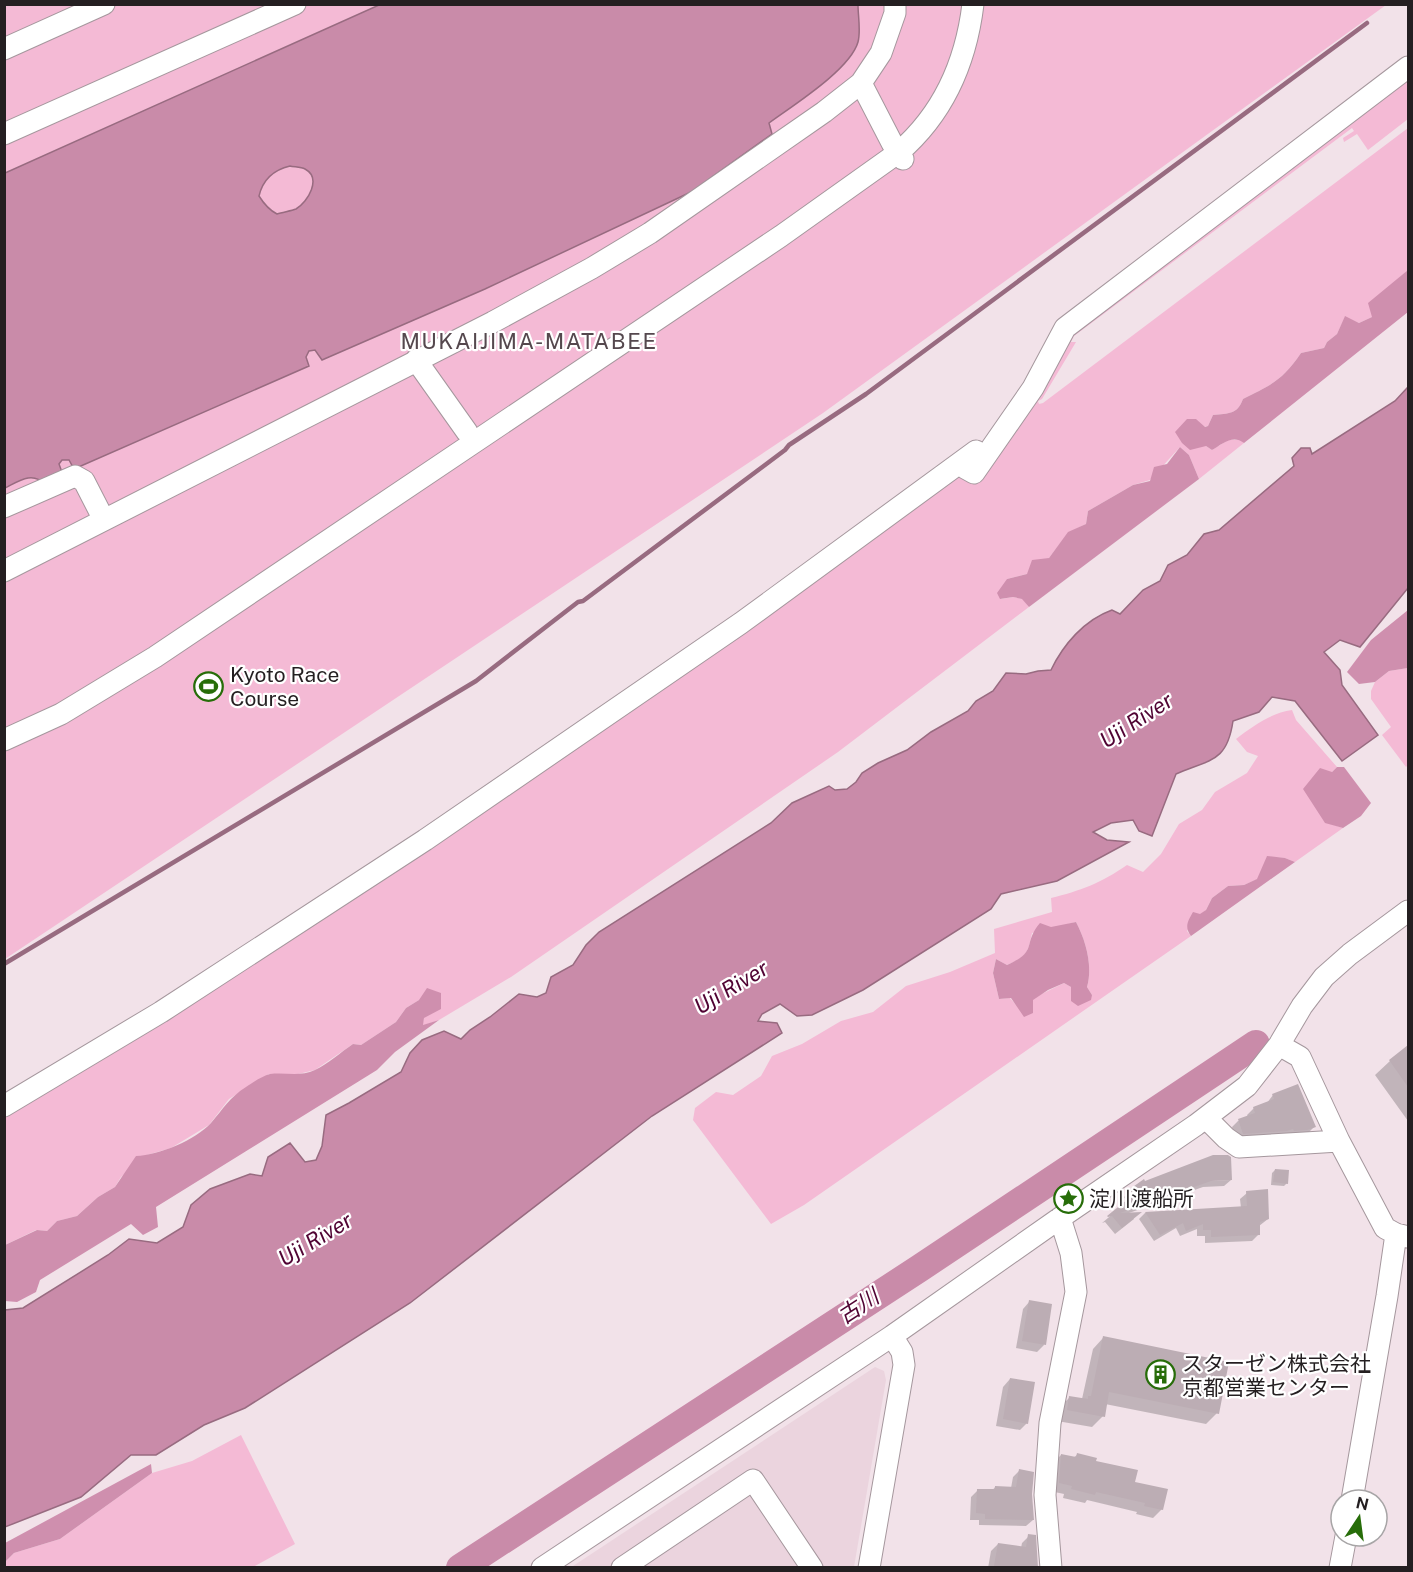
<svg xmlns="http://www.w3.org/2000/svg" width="1413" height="1572" viewBox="0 0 1413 1572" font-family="'Public Sans','Noto Sans JP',sans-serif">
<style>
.built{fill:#ebd4de}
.green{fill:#f4bad5;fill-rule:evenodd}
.forest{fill:#cf8fae}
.water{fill:#c98ba9;stroke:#986b80;stroke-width:1.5;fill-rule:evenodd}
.shadow{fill:#0003}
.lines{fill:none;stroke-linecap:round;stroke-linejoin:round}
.stream{stroke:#986b80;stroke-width:4.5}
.river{stroke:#c98ba9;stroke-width:28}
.building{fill:#bcadb4}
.minor-casing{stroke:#a5979d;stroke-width:23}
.minor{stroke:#fff;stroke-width:21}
.labels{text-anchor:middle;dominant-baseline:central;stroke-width:4.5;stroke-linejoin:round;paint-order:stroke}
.poi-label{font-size:21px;fill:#241f21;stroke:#fff;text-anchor:start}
.neighbourhood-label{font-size:22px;letter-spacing:1.5px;fill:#55484e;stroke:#fff}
.water-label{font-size:22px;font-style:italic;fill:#500333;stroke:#fff}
</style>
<rect width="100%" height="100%" fill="#f2e2e9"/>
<path class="built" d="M875,1367L884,1371L886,1380L854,1567L570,1568Z"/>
<path class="green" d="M5,5H1386L823,413L5,959Z
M1408,67V119L1368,150L1357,134L1344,142L1343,138L1354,131L1352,128L1074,336L1071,342H1076L1042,399L1038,401L1039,404L1043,403L1408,128V270L1398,279L1372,317L1359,323L1345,317L1337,334L1327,342L1324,348L1301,353C1283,380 1271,385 1243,399C1237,415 1229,413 1213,415L1208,426L1204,427L1206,446L1212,450L1228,440H1241L1244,443L1199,479L1189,455L1180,447L1150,480L1133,485L1088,511L1086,524L1068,533L1049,558L1027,574L1007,579L1001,599L1013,597L1023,599L1029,607L838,752L511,977L439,1020L422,1026L424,1018L419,1000L406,1008L396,1022L361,1045L353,1044L315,1070L294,1075L269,1074L229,1099L209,1125L171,1148L147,1155L121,1177L115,1187L98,1197L77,1216L57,1221L47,1231L36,1230L5,1245L4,1106L161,1012L965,468L1065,328Z
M1408,668V765L1406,767L1382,735L1391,727L1371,699V691L1375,682L1389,671Z
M1292,710L1296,720L1337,767L1332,772L1325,822L1343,828L1295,862L1285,858L1267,857L1258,879L1244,885L1228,886L1212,898L1206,910L1187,931L1191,936L804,1205L771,1224L693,1120L695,1108L716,1092L733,1095L761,1076L772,1056L802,1044L841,1021L873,1012L906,986L950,972L995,953L994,929L1052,912L1051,898C1080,891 1101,883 1127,865L1143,872L1161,854L1179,824L1202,810L1215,792L1247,773L1258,756L1247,752L1236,739C1253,726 1271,713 1292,710ZM1076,922C1086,941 1093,966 1087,987L1092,995L1071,1001V987L1064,983L1017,1006L1010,998L999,999L993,973L996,959L1007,965C1026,957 1028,954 1032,933Z
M241,1435L295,1544L253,1567L5,1568V1562L14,1553L60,1539L152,1473L192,1461Z"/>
<path class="forest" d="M1408,270V312L1244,443C1233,434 1222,444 1212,450L1206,446L1190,450L1182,443L1175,432L1187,419H1196L1205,427L1208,426L1213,415C1229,413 1237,415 1243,399C1271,385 1283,380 1301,353L1324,348L1327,342L1337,334L1345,316L1359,323L1372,317L1368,303Z
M1180,447L1189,455L1199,479L1029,607L1022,599L1013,597L1000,599L997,593L1007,579L1027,574L1032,560L1049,558L1068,532L1086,524L1088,511L1133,485L1150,481L1154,467L1167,464Z
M1408,610V668L1389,671L1375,682L1359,684L1347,672L1371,640Z
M1337,767H1344L1371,803L1361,816L1343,828L1325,823L1303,789L1320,768L1332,772Z
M1267,856L1285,858L1295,862L1191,936C1184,927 1188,921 1193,912L1200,914L1206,910L1212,898L1228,886L1244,885L1257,879Z
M1076,922C1086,941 1093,966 1087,987L1092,995L1091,1000L1078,1006L1071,1001V987L1064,983L1048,990L1033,1000V1013L1024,1017L1011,998L999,999L993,973L996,959L1007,965C1039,951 1022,944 1040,923L1051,927Z
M427,988L441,993V1009L424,1018L423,1025L439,1020L395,1052L377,1070L156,1207L158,1227L143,1235L131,1224L40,1280L36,1292L17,1302L5,1301V1245L37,1230L47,1231L57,1221L77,1216L98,1197L115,1187L136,1156C160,1155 195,1140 211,1123C223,1109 230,1097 246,1087C252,1083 262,1076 270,1074C285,1072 300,1077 315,1070C328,1064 341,1052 353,1044L361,1045L396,1022L406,1008L419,1000Z
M151,1464L152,1473L60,1539L14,1553L5,1562V1543Z"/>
<path class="water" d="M379,5H858C858,16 861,31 858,42C850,70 792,106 769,123L772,134L691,192L485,289L322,360L315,350L309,351L306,357L309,366L74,469L69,460H62L59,464L63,475L45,484C32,471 19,481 5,488V173ZM290,166C294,167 301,167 305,169C322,178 308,202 296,209C291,211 283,212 277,214C269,210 264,204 259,196C263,179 273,170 290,166Z
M1408,387V588L1360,647L1340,640L1324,652L1340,670L1342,685L1378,735L1342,761L1295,701L1272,697L1259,712L1233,721C1227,762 1211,759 1176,774L1152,836L1139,831L1133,820L1111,823L1093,832L1107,840L1129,842L1057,881L1001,894L991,909L863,990L812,1015L797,1016L780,1004L762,1014L758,1021L777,1023L782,1033L652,1116L410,1303L245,1408L204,1425L156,1455H131L81,1497L5,1527V1310L23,1308L108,1255L129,1239L157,1243L183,1227L191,1205L210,1189L250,1174L262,1176L268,1157L290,1143L305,1162L316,1160L322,1146L326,1115L349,1103L401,1072L410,1053L422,1040L444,1031L461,1039L470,1030L490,1017L519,994L537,997L546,993L551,977L573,965L586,945L599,932L771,823L792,803L829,786L835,790L847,789L856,782L862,773L878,763L907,750L931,732L968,711L976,701L993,691L1006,673L1026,674L1038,671L1051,670C1063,645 1084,620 1112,610L1120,614L1143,590L1160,581L1168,565L1187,555L1204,534L1219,530L1294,466L1292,458L1301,448H1310L1312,454L1395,401Z"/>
<path class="shadow" d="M1408,1047V1121L1375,1075L1390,1061Z
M1273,1095L1315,1126L1308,1133L1236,1140L1232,1127L1238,1121L1248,1117L1247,1115L1254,1108L1267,1103Z
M1275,1170L1287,1183L1284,1186L1271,1185L1272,1173Z
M1231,1180L1224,1186L1203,1187L1129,1213L1134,1219L1115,1234L1105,1222L1102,1223L1127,1202L1124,1197L1144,1181L1145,1183Z
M1247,1193L1268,1219L1259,1226V1234L1252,1241L1205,1243V1236H1197V1229L1180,1236L1176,1228L1154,1241L1139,1219L1145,1213L1241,1208L1240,1199Z
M1030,1301L1044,1345L1037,1352L1016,1348L1023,1309Z
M1103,1338L1217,1413L1206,1424L1105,1404L1103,1416L1092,1427L1057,1421L1059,1408L1070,1397L1082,1399L1093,1349Z
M1010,1379L1027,1423L1020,1430L996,1426L1003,1387Z
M1061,1455L1073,1458L1077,1455L1094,1462L1162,1509L1153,1518L1136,1514L1137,1512L1087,1500L1085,1503L1063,1498L1064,1494L1050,1491L1052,1464Z
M1020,1470L1031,1494L1033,1520L1026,1526L979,1525V1520H970L971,1497L978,1490L992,1491L995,1487L1011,1488L1013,1477Z
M1029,1536L1037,1568H988L991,1551L998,1544L1021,1548L1022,1543Z"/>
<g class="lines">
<path class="stream" d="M4,964L476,681L578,602L583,601L785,450L789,445L866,394L1367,23"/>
<path class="river" d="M460,1568L920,1268L1256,1044"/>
</g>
<path class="building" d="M1408,1045V1087L1389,1060Z
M1298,1084L1316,1127L1307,1130L1294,1131L1293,1129L1287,1131L1243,1134L1238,1119L1255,1113L1253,1107L1274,1099L1272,1094Z
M1213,1155H1228L1231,1157L1232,1180L1211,1181L1120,1213L1142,1212L1122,1228L1112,1216L1108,1217L1107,1216L1133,1195L1130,1189L1144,1179L1145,1181Z
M1275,1169L1289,1170L1288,1184L1273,1182Z
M1268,1189L1269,1219L1260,1222V1235L1211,1237V1230H1203V1224L1186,1231L1183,1223L1160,1235L1145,1212L1247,1206L1246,1191Z
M1029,1300L1052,1304L1046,1345L1022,1341Z
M1103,1336L1229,1362L1219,1414L1109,1392L1105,1417L1067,1410L1069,1396L1088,1399V1396H1091Z
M1010,1378L1035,1382L1028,1424L1003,1419Z
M1077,1453L1097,1458L1096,1461L1138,1470L1135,1482L1168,1489L1163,1510L1144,1506L1145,1503L1096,1492L1095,1495L1071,1489L1072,1486L1059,1483L1061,1454L1076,1457Z
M1019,1469L1034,1472L1032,1494L1034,1520L985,1519V1514L976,1513L977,1489H995V1486L1016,1487Z
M1028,1534L1036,1535L1038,1568L994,1566L998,1543L1026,1547Z"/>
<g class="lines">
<defs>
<path id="minor" d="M4,49L104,4
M861,83L892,143L903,159
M4,134L295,4
M416,360L467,432
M4,507L75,476L84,481L104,520
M4,571L493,322L592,268L650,233L824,112L861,83L881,53L895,13V4
M4,740L61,714L155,657L781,236L899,152C943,114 966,62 973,4
M1279,1045L1300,1057L1339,1141
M4,1106L161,1012L425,840L741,623L976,451L965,468L974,473L1033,388L1065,328L1408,67
M1206,1118L1226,1138L1239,1147L1339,1141L1385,1228L1396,1234L1408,1237
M1352,1500L1387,1296L1396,1234
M542,1568L892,1336L1060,1218L1196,1125L1247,1086L1279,1045L1302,1006L1324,977L1350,954L1408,911
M622,1568L753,1480L812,1568
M869,1568L904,1365L902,1352L892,1336
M1051,1568L1045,1495L1050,1423L1076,1292L1071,1253L1060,1218
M1340,1568L1346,1536"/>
</defs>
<use href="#minor" class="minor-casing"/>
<use href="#minor" class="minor"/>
</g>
<defs>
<symbol id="stadium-ring" viewBox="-11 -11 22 22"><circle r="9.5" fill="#fff" stroke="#276d09" stroke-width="1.5"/><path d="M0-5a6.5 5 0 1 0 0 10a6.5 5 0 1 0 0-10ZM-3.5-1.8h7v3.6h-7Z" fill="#276d09"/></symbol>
<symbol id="sight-ring" viewBox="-11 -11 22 22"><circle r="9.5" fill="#fff" stroke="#276d09" stroke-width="1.5"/><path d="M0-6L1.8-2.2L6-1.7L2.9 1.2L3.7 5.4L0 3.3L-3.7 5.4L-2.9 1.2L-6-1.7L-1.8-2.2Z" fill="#276d09"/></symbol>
<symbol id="building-ring" viewBox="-11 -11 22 22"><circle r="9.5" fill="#fff" stroke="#276d09" stroke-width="1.5"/><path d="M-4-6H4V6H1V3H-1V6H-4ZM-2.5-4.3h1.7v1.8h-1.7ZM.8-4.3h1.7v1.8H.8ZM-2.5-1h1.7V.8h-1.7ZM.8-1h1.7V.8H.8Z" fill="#276d09"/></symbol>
</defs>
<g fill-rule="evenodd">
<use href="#stadium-ring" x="192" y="670" width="33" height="33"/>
<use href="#sight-ring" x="1052" y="1182" width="33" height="33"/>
<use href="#building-ring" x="1144" y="1358" width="33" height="33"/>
</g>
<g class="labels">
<g class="poi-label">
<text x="230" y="674">Kyoto Race<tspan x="230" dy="24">Course</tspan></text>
<text x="1089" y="1198">淀川渡船所</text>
<text x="1182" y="1363">スターゼン株式会社<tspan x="1182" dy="24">京都営業センター</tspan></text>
</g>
<g class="neighbourhood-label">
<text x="529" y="341">MUKAIJIMA-MATABEE</text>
</g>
<g class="water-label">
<text transform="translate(1136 720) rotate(-33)">Uji River</text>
<text transform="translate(731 987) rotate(-31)">Uji River</text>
<text transform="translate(315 1239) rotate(-31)">Uji River</text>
<text transform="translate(858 1306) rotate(-33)">古川</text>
</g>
</g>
<rect width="1413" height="1572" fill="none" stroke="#241f21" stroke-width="12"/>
<g transform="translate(1359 1518) rotate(13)"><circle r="28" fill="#ffffff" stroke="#a7a5a6" stroke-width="1.5"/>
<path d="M0-4.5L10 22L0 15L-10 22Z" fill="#276d09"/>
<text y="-9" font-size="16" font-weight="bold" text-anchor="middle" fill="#241f21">N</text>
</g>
</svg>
